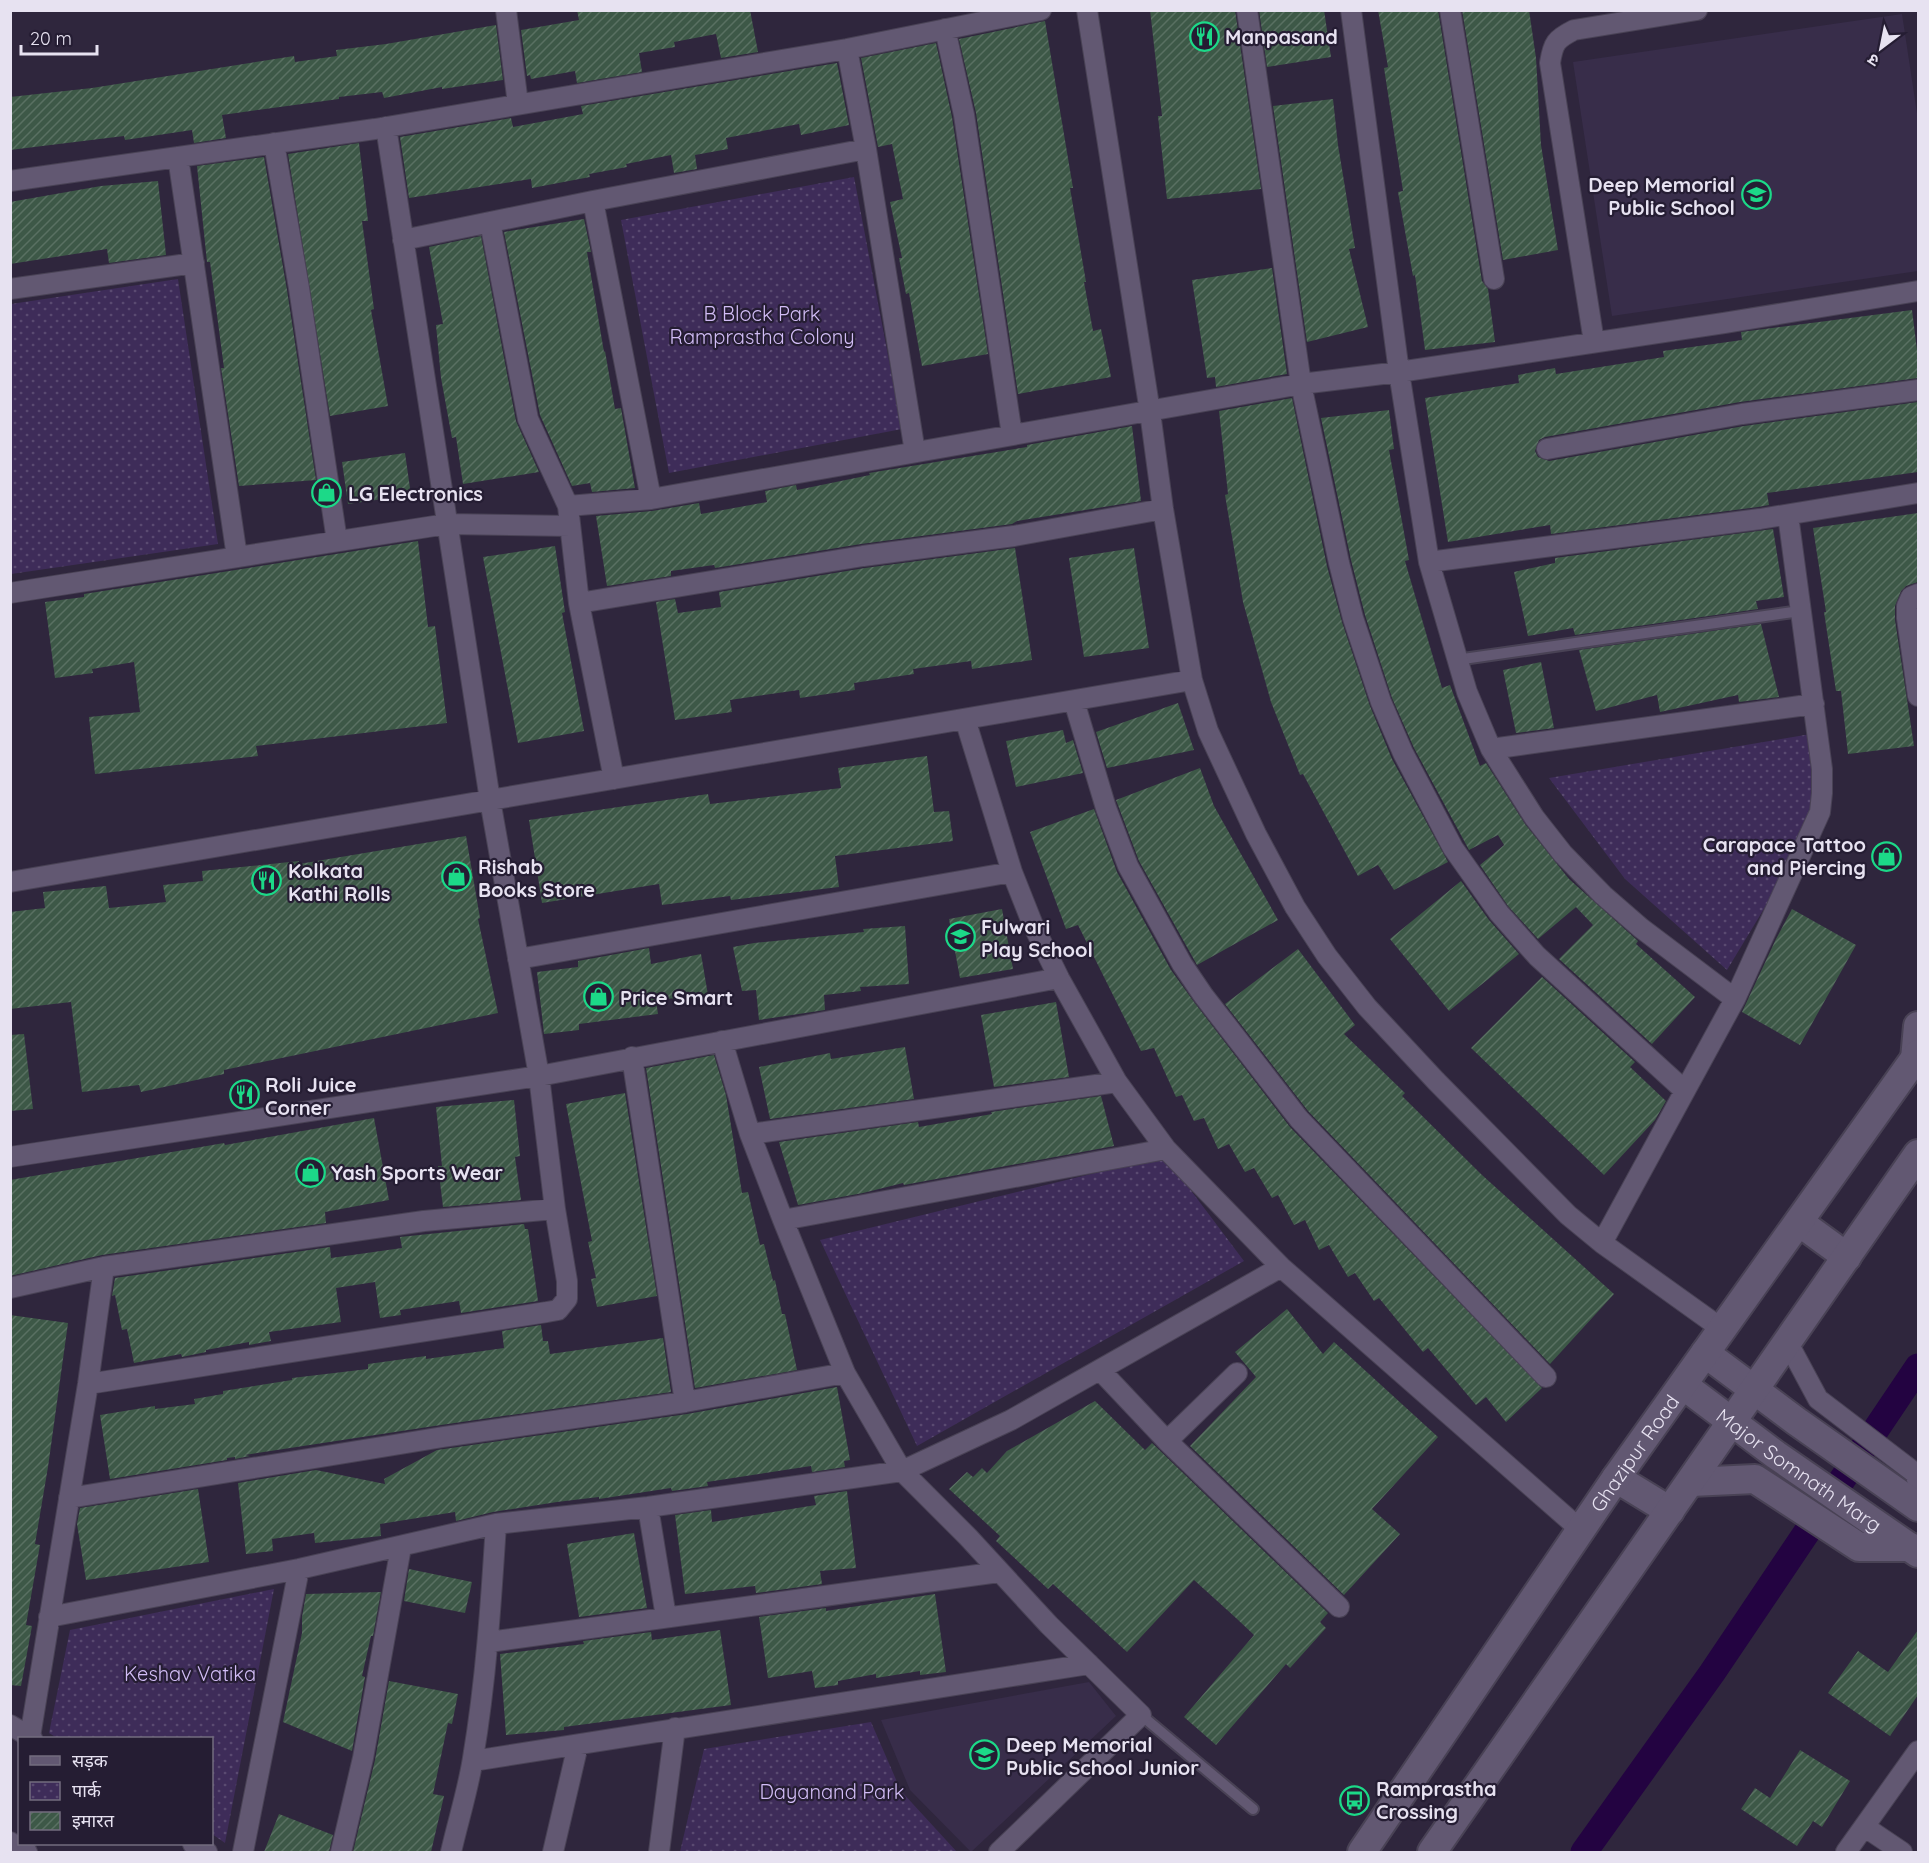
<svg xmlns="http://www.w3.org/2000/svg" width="1929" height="1863" viewBox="0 0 1929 1863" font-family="Quicksand,'Noto Sans Devanagari',sans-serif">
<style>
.built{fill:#382d4a}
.park{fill:url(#park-dots)}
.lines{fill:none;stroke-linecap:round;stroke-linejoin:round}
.canal{stroke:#230341;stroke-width:27}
.building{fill:url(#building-hatch)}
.service-casing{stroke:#494255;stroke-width:14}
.minor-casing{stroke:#494255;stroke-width:22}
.secondary-casing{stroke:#494255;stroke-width:32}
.service{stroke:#625872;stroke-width:10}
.minor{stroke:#625872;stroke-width:20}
.secondary{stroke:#625872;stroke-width:28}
.labels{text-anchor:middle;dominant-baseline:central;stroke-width:4.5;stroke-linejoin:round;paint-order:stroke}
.poi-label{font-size:20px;font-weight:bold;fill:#e7e2f1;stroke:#251d33;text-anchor:start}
.park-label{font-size:20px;fill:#d2bdf6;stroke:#251d33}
.street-label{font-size:20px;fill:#e7e2f1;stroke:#251d33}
</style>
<defs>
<pattern id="park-dots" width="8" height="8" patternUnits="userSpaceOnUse" patternTransform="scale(1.5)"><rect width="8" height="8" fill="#3e2c59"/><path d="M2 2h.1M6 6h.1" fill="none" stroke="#5a4a71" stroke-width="1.8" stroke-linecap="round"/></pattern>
<pattern id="building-hatch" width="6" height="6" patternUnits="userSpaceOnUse" patternTransform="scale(1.5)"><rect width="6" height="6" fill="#3d5847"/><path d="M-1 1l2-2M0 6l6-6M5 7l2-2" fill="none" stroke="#597062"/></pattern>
</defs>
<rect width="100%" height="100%" fill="#2f263d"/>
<path class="built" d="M1902,14L1918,120V271L1612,316L1573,62Z
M1089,1682L1116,1716L971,1852L910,1790L881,1720Z"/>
<path class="park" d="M854,177L902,429L669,473L621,220Z
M178,279L218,544L11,574V304Z
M1817,733L1828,803L1727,970L1625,879L1549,778Z
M1165,1156L1244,1261L917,1446L820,1240Z
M274,1589L225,1843L212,1834V1738H57L49,1733L70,1630Z
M871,1722L901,1791L957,1852H680L704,1749Z"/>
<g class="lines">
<path class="canal" d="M1584,1852L1712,1673L1918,1367"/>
</g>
<path class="building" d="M577,10H750L758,52L721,58L716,34L674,42L675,47L639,53L642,72L577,83L575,71L531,79L530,75L527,76L521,30L579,20Z
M1150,10H1235L1261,189L1167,199L1158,116H1162Z
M1259,10H1324L1331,57L1267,67Z
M1378,10H1438L1482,281L1488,289L1495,342L1425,350L1415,275L1413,276L1398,192L1403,191L1384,68L1388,67Z
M1462,10H1529L1536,58L1541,145L1558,250L1503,260Z
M1045,21L1073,188H1070L1086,282H1084L1093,331L1101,329L1111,377L1018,394L976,113L959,39Z
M496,25L503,80L442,89V87L384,98L382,92L339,97V99L222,115L226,138L194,143L192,130L125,140L124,136L10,150V97L92,88L294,56L295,62L337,56L336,50L386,44Z
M936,43L952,117L988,354L922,366L909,293L906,294L899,258H902L890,202L903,199L892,144L878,147L861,58Z
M837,63L849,125L801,135L799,124L726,138L728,149L695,155L697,169L674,173L671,155L626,164L627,167L589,174L590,177L532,188L531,179L409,198L400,137L511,118L513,127L583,114L581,106Z
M1333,99L1338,145L1355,248L1349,249L1368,327L1307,342L1273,106Z
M359,143L368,221H362L374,309L371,310L388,406L330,416L288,154Z
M264,157L287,290L316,480L239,486L221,368H224L210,262H207L197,166Z
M158,181L166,255L109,263L107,249L10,264V202L101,186Z
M584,219L591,252H587L604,352L605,351L615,409L621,408L635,488L592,492L590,483L572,486L540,415L504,232Z
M481,236L516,421L539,472L463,484L456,437L452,438L441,378L436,325L443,324L429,247Z
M1272,268L1287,374L1216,387L1215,377L1207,378L1192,280Z
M1912,310L1918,358V378L1740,402L1545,437L1539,440L1535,451L1538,457L1549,461L1744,426L1918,402V472L1767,493L1769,505L1758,507L1551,534L1550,525L1448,542L1425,398L1519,383L1518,375L1555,368L1556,374L1664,357L1663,351L1742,340L1741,332Z
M1292,398L1327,566L1342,622L1370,706L1392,759L1448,862L1394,890L1378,865L1358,876L1303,774L1300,775L1271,702L1243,602L1225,495L1228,494L1219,411Z
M1389,410L1394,449L1389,450L1409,560L1405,561L1442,688L1450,685L1480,766L1486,763L1525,824L1569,879L1638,941L1636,944L1695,997L1652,1044L1559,959L1593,925L1576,907L1538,939L1508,906L1480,865L1504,845L1498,835L1469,850L1414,748L1392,698L1365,615L1351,560L1321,418Z
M1132,426L1141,501L1017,521L1012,524L861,544L715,568L714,565L671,571V576L607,586L596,516L652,511L699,503L701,514L767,502L765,491L796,485L797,490L870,475L869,473L1027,447V445Z
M405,453L411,495L348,504L342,462Z
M1918,513V582L1906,586L1901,591L1895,606V620L1914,746L1848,754L1841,691H1836L1824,612H1826L1813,528Z
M1773,529L1784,597L1756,601L1758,609L1575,635L1573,628L1528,636L1514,572L1555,563V558Z
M418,541L428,627L435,626L447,723L256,746L258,756L95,774L89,717L140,712L134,662L92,669L93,673L55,678L45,602L84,597V594Z
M555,546L565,612L562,613L584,731L518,743L483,557Z
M1015,548L1032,660L972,669L971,661L913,669L914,674L854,683L855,690L800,698L799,690L730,700L732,712L675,720L656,602L675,599L678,613L721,607L719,592L865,568Z
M1134,548L1149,648L1084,657L1069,558Z
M1761,624L1779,697L1739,702L1738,695L1660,712L1657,695L1596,711L1579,650Z
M1541,662L1554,728L1516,733L1503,670Z
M1178,703L1194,750L1107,768L1096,732Z
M1063,730L1066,743L1073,740L1083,773L1016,787L1006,741Z
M927,756L934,812L949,811L953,841L835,856L839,887L731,900L730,896L662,905L659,884L542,903L529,820L708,794L710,804L841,788L838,768Z
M1200,768L1214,806L1278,920L1197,965L1139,861L1116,800Z
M1094,809L1117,872L1171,970L1194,1002L1290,1127L1542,1388L1506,1422L1486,1397L1476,1405L1428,1348L1423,1352L1379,1298L1374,1301L1355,1273L1348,1277L1329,1245L1319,1250L1305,1220L1294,1225L1278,1195L1272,1198L1254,1168L1245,1172L1229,1144L1218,1149L1204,1118L1194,1121L1182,1095L1176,1097L1154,1048L1141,1051L1078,925L1066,929L1030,832Z
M466,836L480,918L478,919L498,1013L224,1070V1074L141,1092L139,1085L82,1092L71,1002L10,1009V912L45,908L43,892L106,886L109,908L166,902L163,885L203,881L202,871L299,861V864Z
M1461,881L1489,920L1519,954L1449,1011L1390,939Z
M1002,909L1013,969L960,978L949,919Z
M1792,909L1856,945L1800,1045L1742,1012L1776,939Z
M905,926L909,984L860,987L861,991L824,995L825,1010L759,1020L756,990L742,991L733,947L754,943L864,932L863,929Z
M649,948L651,964L701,954L708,995L656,1000L658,1014L579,1024V1030L544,1034L537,972L578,967V961Z
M1298,949L1355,1025L1344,1034L1405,1093L1402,1096L1482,1175L1614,1294L1550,1364L1308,1111L1225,1004Z
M1542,977L1635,1062L1630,1067L1666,1101L1655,1120L1604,1175L1471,1048Z
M1056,1002L1069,1077L994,1087L981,1015Z
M24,1034L33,1109L10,1111V1035Z
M905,1047L914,1099L770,1119L759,1067L830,1053L831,1059Z
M714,1055L726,1095L742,1193L748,1192L760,1245L764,1244L773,1281L775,1280L782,1314H785L797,1370L695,1388L646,1068Z
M625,1093L657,1296L597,1307L591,1279L596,1278L588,1242L592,1241L566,1104Z
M1101,1096L1114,1146L904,1185L903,1183L863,1193L798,1205L779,1142L918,1122L919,1127L992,1114L991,1112Z
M514,1100L520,1156L515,1157L521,1200L443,1207L438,1166H442L436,1107Z
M374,1118L389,1200L325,1212L326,1223L102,1255L10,1276V1180L224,1143L225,1145Z
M524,1224L525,1229H528L538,1301L461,1313L459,1301L400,1310L401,1315L380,1318L375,1282L336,1288L341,1322L269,1332L271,1341L249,1345V1342L206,1350V1352L182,1357L181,1354L134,1363L127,1329L122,1330L115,1295L112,1296L115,1278L330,1247L331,1258L402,1248L400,1237Z
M1287,1309L1323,1354L1334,1342L1438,1437L1372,1509L1400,1534L1344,1595L1190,1446L1256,1377L1235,1352Z
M10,1315L68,1323L48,1467L35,1544L40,1545L26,1625L32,1626L21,1686L10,1685Z
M541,1325L543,1341H548L550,1354L663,1338L671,1392L441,1425L245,1455L250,1456L235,1459V1457L227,1458V1460L110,1479L100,1415L155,1406V1409L195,1404L194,1399L223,1394V1391L292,1380V1378L368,1369V1364L426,1356V1359L504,1348L502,1331Z
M837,1387L850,1460L844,1461L845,1467L812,1472L811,1466L707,1482L708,1486L672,1491L671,1488L599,1499V1497L557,1502L493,1512L456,1521L455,1512L380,1524L381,1536L315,1543L314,1533L272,1539L273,1551L246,1554L238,1483L316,1470L385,1484L384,1479L437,1450L687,1414Z
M1095,1401L1145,1450L1152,1443L1328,1613L1320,1622L1326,1628L1290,1668L1286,1664L1216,1745L1184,1717L1254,1635L1236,1618L1194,1580L1127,1652L1053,1584L1048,1589L996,1541L1000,1536L949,1489L967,1472L973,1477L982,1468L987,1473L1007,1451Z
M198,1489L209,1562L86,1580L77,1524L80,1508Z
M847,1491L856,1568L820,1571L822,1584L756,1593L755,1586L685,1594L675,1515L711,1510L712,1522L816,1505L814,1496Z
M634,1533L647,1608L579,1617L567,1544Z
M409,1569L472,1582L465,1613L404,1601Z
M381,1592L373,1636H371L362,1676L365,1677L352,1751L283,1722L302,1633V1617L306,1594Z
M935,1594L946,1672L920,1675V1671L876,1678V1674L838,1681V1685L815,1688L812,1671L768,1678L759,1617L826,1608V1611Z
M720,1630L731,1705L564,1727V1730L506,1735L500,1654L584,1644L583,1641L651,1632L652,1640Z
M1918,1630V1695L1890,1736L1828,1693L1858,1651L1888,1672Z
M389,1681L458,1694L452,1724L448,1723L433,1794L444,1796L431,1852H353L375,1760Z
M1800,1750L1850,1781L1822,1827L1813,1821L1797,1846L1741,1809L1755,1788L1770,1798Z
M279,1814L333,1835L329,1852H264Z"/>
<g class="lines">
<defs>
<path id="service" d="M1456,660L1800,611
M1141,1715L1253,1809"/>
<path id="minor" d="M506,10L518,104
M1087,10L1150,412L1163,509L1192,680L1208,731L1256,834L1295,907L1327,956L1367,1007L1436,1081L1568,1215L1602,1243L1722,1329
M1247,10L1301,384L1339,563L1353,618L1381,702L1403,753L1453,848L1499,913L1537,956L1684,1090
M1351,10L1399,372L1429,562L1467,692L1491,749L1534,817L1563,854L1603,895L1641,928L1735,999
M1450,10L1494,279
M945,29L964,115L1012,435
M847,49L866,149L915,452
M274,143L299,288L337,541
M178,157L237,557
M10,181L375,129L847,49L1041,10
M593,201L651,499
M490,222L528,419L568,506L579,603L614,779
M403,240L593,201L866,149
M10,289L194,263
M1594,342L1550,63C1553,43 1556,39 1574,30L1697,10
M1547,449L1742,414L1918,390
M568,506L651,499L1301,384L1399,372L1724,323L1918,291
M1429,562L1760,519L1918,493
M10,593L447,524L570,526
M1918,594L1911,597L1907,606V618L1918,696
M579,603L863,556L1014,536L1163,509
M1074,701L1106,808L1128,866L1182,964L1203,995L1299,1119L1546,1377
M965,719L1012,872L1033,925L1059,978L1117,1082L1166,1149L1281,1267L1582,1531
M1491,749L1814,704
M10,882L1192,680
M518,959L1012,872
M722,1041L750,1134L783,1220L845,1373L902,1471L968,1537L1049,1625L1141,1715L999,1852
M632,1057L685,1402
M750,1134L1117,1082
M10,1157L539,1076L1059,978
M783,1220L1166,1149
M1602,1243L1735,999L1820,812L1822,793V769L1788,515
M10,1288L104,1267L424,1221L555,1209
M1788,1343L1818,1399L1915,1473L1918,1482
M1100,1370L1167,1441L1339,1607
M88,1384L547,1312L558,1310L567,1299V1281L555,1209L539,1076L490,800L386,127
M1167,1441L1237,1373
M69,1498L443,1437L685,1402L845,1373
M648,1507L666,1617
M49,1617L299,1569L496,1524L648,1507L902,1471L1011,1420L1281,1267
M489,1642L999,1572
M10,1725L32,1738
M30,1737L88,1384L104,1267
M473,1761L1089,1664
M1865,1827L1902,1852
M10,1842L27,1852
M193,1844L207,1852
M243,1852L299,1569
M341,1852L363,1758L401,1547
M451,1852C458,1821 468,1790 473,1758C486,1681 491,1603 496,1524
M553,1852L578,1745
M659,1852L675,1728
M1846,1852L1918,1751"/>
<g id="secondary">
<path d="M1915,1059L1918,1026"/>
<path d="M1799,1222L1847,1257"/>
<path d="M1705,1353L1796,1421L1918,1507"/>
<path id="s1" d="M1683,1385L1776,1455L1918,1553"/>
<path d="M1616,1478L1670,1511"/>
<path d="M1691,1482L1755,1479L1859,1547H1910"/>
<path id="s2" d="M1362,1852L1616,1478L1918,1054"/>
<path d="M1432,1852L1918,1154"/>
</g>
</defs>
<use href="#service" class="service-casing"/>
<use href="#minor" class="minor-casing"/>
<use href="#secondary" class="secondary-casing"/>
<use href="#service" class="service"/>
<use href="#minor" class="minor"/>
<use href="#secondary" class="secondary"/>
</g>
<defs>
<symbol id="restaurant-ring" viewBox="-11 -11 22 22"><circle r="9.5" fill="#251d33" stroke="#1cd988" stroke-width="1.5"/><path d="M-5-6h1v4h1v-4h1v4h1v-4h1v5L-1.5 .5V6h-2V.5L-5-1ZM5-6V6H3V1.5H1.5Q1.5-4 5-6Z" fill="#1cd988"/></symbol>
<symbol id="school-ring" viewBox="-11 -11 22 22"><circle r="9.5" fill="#251d33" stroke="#1cd988" stroke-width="1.5"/><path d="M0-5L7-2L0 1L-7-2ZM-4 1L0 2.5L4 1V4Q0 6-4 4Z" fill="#1cd988"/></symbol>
<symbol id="shop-ring" viewBox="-11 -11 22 22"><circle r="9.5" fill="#251d33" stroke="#1cd988" stroke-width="1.5"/><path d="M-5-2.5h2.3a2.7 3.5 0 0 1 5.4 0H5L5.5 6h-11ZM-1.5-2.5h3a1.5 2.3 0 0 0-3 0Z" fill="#1cd988"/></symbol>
<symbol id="bus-ring" viewBox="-11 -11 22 22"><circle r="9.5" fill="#251d33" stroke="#1cd988" stroke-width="1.5"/><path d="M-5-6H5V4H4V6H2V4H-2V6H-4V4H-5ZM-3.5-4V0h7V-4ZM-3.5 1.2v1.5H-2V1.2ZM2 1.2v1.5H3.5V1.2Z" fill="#1cd988"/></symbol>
</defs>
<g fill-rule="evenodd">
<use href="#restaurant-ring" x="1188" y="20" width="33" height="33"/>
<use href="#school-ring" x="1740" y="178" width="33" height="33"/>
<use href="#shop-ring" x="310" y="476" width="33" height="33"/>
<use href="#shop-ring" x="1870" y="840" width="33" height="33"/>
<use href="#shop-ring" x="440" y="860" width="33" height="33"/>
<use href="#restaurant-ring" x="250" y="864" width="33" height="33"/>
<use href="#school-ring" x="944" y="920" width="33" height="33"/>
<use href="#shop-ring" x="582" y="980" width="33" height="33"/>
<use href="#restaurant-ring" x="228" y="1078" width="33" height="33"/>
<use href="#shop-ring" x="294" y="1156" width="33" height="33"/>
<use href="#school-ring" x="968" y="1738" width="33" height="33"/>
<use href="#bus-ring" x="1338" y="1784" width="33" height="33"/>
</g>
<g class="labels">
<g class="poi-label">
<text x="1225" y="36">Manpasand</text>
<text x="1735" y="184" text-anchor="end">Deep Memorial<tspan x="1735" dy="23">Public School</tspan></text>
<text x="348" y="493">LG Electronics</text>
<text x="1866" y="844" text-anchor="end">Carapace Tattoo<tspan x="1866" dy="23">and Piercing</tspan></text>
<text x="478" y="866">Rishab<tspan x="478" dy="23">Books Store</tspan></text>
<text x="288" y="870">Kolkata<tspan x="288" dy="23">Kathi Rolls</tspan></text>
<text x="981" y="926">Fulwari<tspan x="981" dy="23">Play School</tspan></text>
<text x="620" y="997">Price Smart</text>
<text x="265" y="1084">Roli Juice<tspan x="265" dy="23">Corner</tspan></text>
<text x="331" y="1172">Yash Sports Wear</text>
<text x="1006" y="1744">Deep Memorial<tspan x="1006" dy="23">Public School Junior</tspan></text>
<text x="1376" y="1788">Ramprastha<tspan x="1376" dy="23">Crossing</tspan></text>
</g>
<g class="park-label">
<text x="762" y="313">B Block Park<tspan x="762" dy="23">Ramprastha Colony</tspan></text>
<text x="190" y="1673">Keshav Vatika</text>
<text x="832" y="1791">Dayanand Park</text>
</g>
<g class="street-label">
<text stroke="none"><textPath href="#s2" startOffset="483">Ghazipur Road</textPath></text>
<text stroke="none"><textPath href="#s1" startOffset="144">Major Somnath Marg</textPath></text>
</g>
</g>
<rect width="1929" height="1863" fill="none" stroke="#e7e2f1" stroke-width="24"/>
<rect x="18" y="1737" width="195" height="108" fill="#251d33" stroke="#736c7f" stroke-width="1.5"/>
<rect x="30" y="1756" width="30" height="9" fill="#625872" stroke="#736c7f" stroke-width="1.5"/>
<text x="72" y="1767" font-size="18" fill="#e7e2f1">सड़क</text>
<rect x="30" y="1782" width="30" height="18" fill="url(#park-dots)" stroke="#736c7f" stroke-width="1.5"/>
<text x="72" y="1797" font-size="18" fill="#e7e2f1">पार्क</text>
<rect x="30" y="1812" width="30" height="18" fill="url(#building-hatch)" stroke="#736c7f" stroke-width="1.5"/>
<text x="72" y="1827" font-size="18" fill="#e7e2f1">इमारत</text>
<g transform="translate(1881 48) rotate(212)" stroke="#251d33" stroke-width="4.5" paint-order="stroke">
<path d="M0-4.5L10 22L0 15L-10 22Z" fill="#e7e2f1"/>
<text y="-9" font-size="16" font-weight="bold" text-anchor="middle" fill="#e7e2f1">उ</text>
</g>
<path d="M21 45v9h76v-9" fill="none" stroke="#e7e2f1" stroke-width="3"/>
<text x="30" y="45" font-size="18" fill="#e7e2f1" stroke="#251d33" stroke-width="4.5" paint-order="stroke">20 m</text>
</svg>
